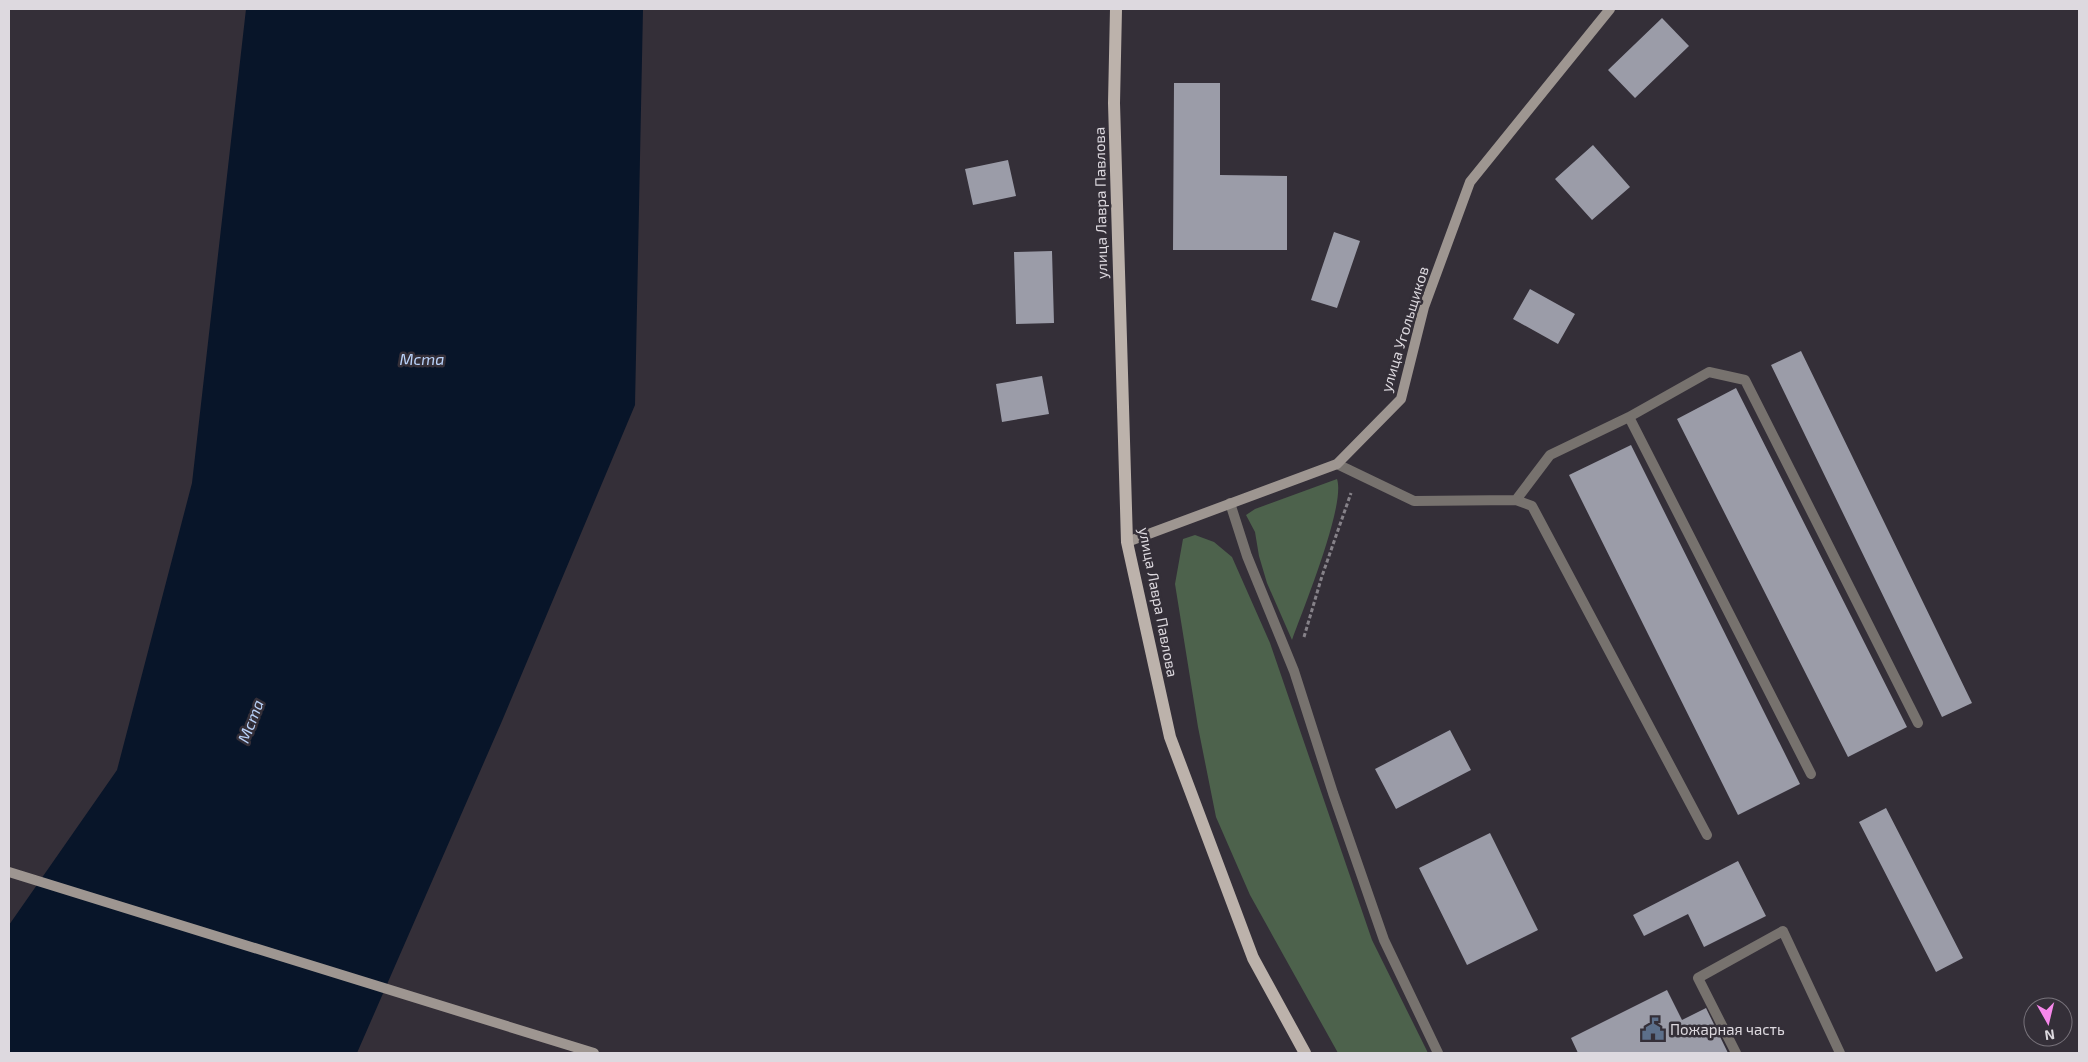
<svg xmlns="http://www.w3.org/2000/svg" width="2088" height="1062" viewBox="0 0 2088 1062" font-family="'Exo 2',sans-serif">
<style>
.green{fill:#4d624c}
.water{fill:#081529}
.building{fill:#9b9ca8}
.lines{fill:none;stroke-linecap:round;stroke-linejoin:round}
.path{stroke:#868289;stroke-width:3;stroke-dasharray:4 2.5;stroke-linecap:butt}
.lane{stroke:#77726e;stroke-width:10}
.secondary{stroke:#9e9691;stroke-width:10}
.primary{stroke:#bcb2ab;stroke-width:12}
.labels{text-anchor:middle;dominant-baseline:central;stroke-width:5;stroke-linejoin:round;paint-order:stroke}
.street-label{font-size:15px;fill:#ddd9df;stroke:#342f38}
.poi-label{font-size:15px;fill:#ddd9df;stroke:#342f38;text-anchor:start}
.water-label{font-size:16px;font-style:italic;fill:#b8d1f8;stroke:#342f38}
</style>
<rect width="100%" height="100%" fill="#342f38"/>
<path class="green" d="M1337,479C1346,505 1303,609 1292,640L1267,583L1259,556L1255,532L1246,515L1255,509Z
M1195,535L1214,542L1232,557L1270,643L1372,940L1428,1053H1338L1250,895L1216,817L1198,727L1175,584L1183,539Z"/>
<path class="water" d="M246,9H643L635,405L502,721L357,1053H9V925L117,770L192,483Z"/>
<path class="building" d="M1662,18L1689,46L1635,98L1608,70Z
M1174,83H1220V175L1287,176V250H1173Z
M1593,145L1630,187L1592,220L1555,179Z
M1008,160L1016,196L973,205L965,169Z
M1334,232L1360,241L1337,308L1311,300Z
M1052,251L1054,323L1016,324L1014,252Z
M1530,289L1575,314L1558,344L1513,319Z
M1801,351L1972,703L1942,717L1771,365Z
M1042,376L1049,414L1002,422L996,384Z
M1736,388L1907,727L1848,757L1677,419Z
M1631,445L1800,784L1738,815L1569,475Z
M1450,730L1471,770L1396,809L1375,769Z
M1886,808L1963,958L1936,972L1859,822Z
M1490,833L1538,930L1467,965L1419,868Z
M1738,861L1766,916L1704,947L1688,914L1644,936L1633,915Z
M1667,990L1682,1020L1706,1008L1728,1053H1578L1571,1038Z"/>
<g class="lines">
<path class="path" d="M1304,637L1322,576L1351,493"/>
<path class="lane" d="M1629,417L1709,372L1745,380L1918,723
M1337,464L1414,501L1516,500L1532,506L1707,835
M1516,500L1550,455L1629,417L1811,774
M1230,503L1247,556L1294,671L1333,793L1384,940L1438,1053
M1736,1053L1698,978L1783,931L1840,1053"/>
<path class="secondary" d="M1127,542L1337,464L1401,399L1424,307L1470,182L1610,9
M9,872L594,1053"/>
<path class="primary" d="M1116,9L1114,103L1127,542L1170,737L1253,958L1305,1053"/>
</g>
<defs>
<symbol id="civic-bare" viewBox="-9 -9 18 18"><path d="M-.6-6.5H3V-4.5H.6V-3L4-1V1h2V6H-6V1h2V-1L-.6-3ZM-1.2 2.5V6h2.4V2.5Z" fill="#5c6f8a" stroke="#342f38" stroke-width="2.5" paint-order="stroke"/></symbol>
</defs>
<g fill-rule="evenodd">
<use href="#civic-bare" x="1637" y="1013" width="32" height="32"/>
</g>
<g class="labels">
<g class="street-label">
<text transform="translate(1100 203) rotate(-91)">улица Лавра Павлова</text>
<text transform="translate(1404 329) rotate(-73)">улица Угольщиков</text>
<text transform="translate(1159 602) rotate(79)">улица Лавра Павлова</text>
</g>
<g class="poi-label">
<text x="1670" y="1029">Пожарная часть</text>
</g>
<g class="water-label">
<text x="422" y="358">Мста</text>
<text transform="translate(250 721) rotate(-69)">Мста</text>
</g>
</g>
<rect width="2088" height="1062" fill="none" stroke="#ddd9df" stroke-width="20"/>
<g transform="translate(2048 1022) rotate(172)"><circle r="24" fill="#342f38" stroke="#78737b"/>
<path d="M0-4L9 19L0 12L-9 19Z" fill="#f788eb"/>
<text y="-8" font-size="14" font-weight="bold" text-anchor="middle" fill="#ddd9df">N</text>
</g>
</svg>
